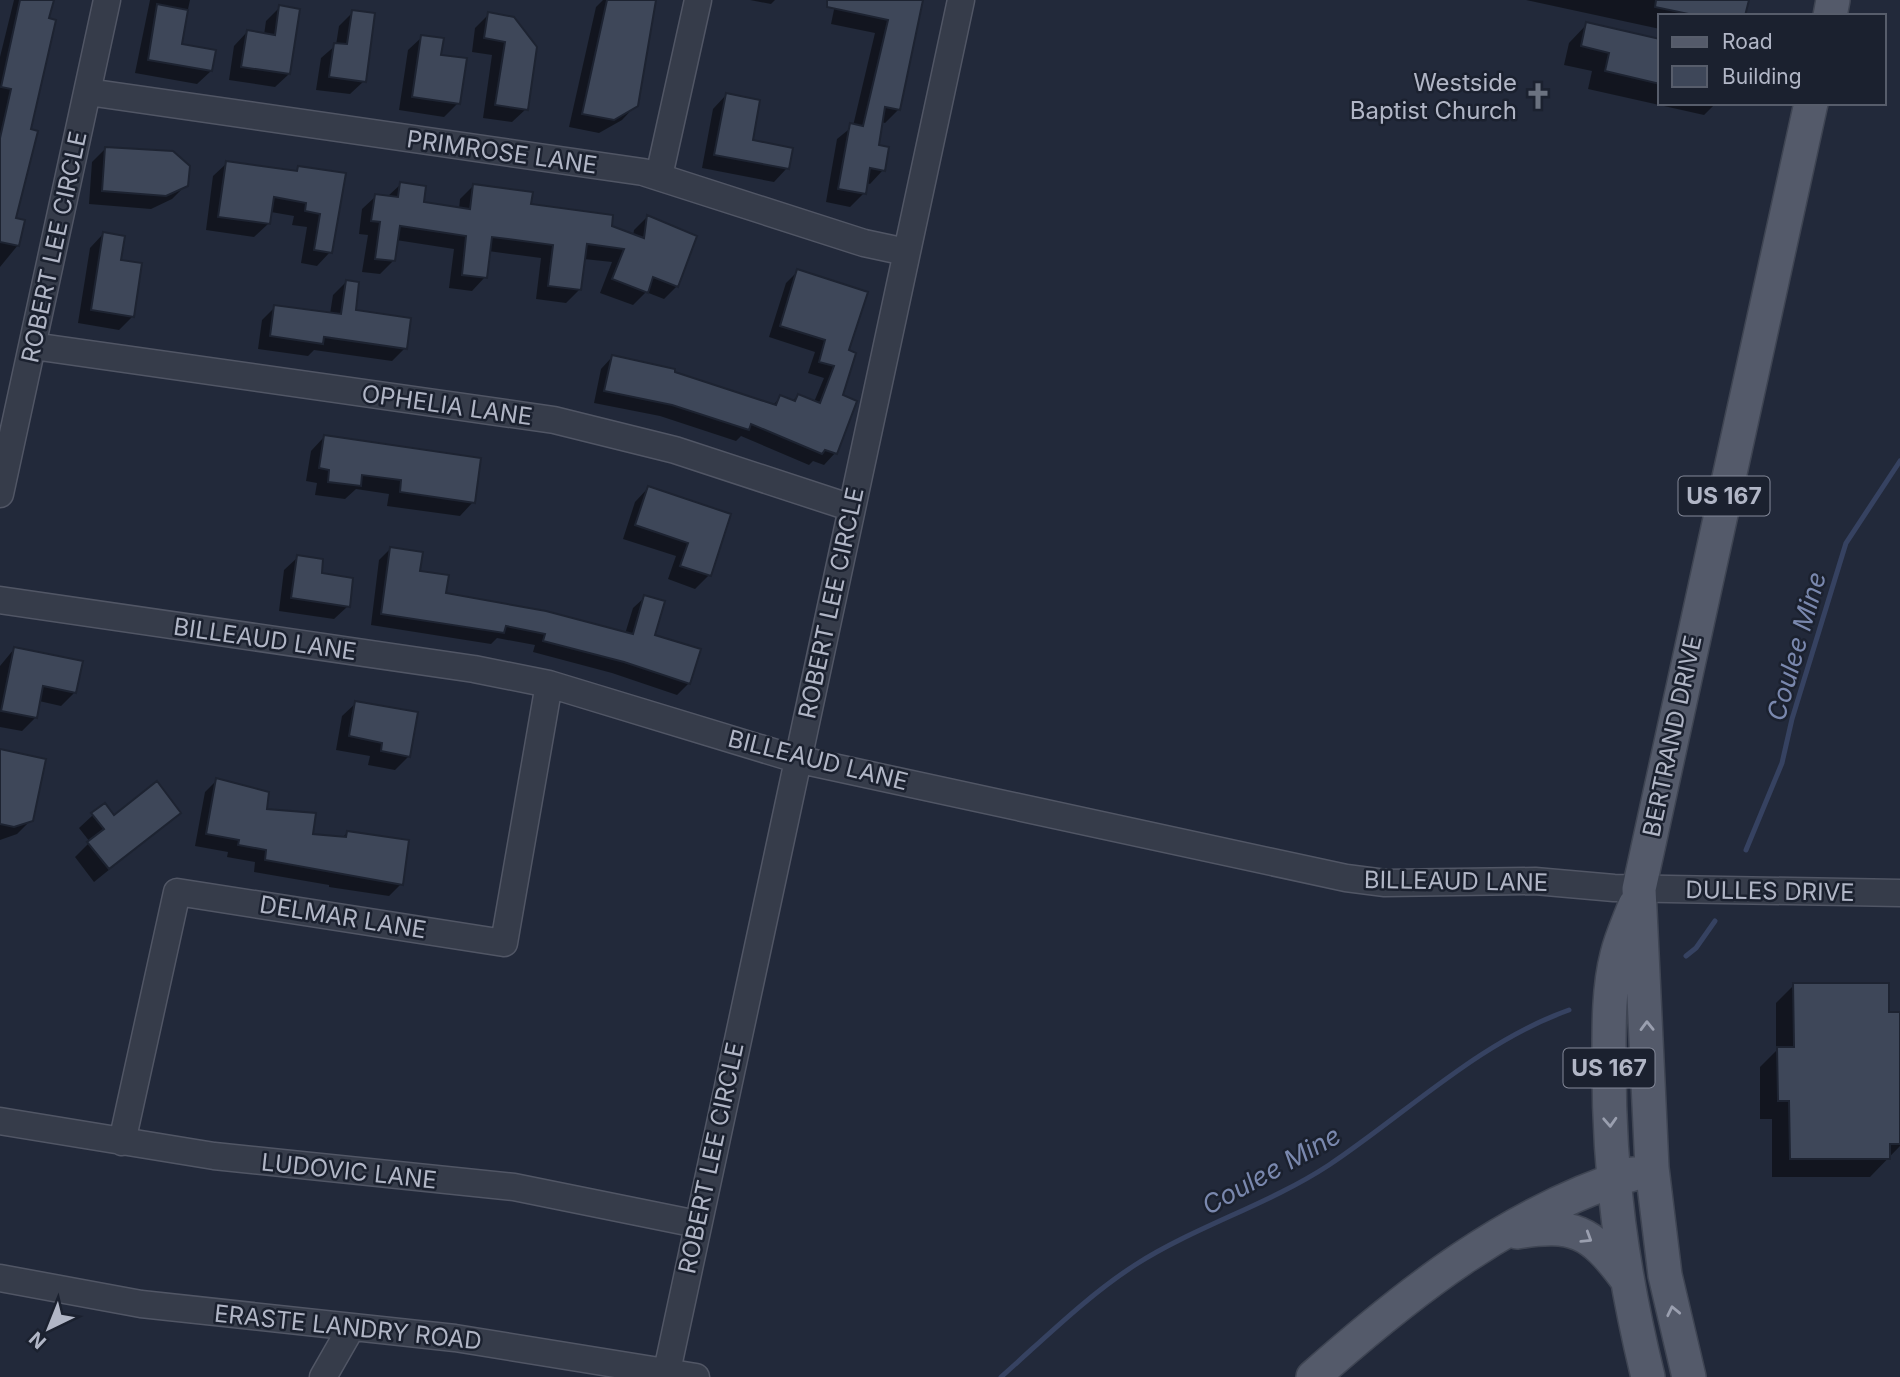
<svg xmlns="http://www.w3.org/2000/svg" width="1900" height="1377" viewBox="0 0 1900 1377" font-family="Inter,sans-serif">
<style>
.shadow{fill:#0007}
.lines{fill:none;stroke-linecap:round;stroke-linejoin:round}
.stream{stroke:#364261;stroke-width:5}
.building{fill:#3e4759;stroke:#1d2331;stroke-width:2}
.minor-casing{stroke:#515665;stroke-width:29}
.major-casing{stroke:#3f4553;stroke-width:36}
.minor{stroke:#363c4a;stroke-width:26}
.major{stroke:#545a6a;stroke-width:33}
.oneway{stroke:#9a9faf}
.labels{text-anchor:middle;dominant-baseline:central;stroke-width:5;stroke-linejoin:round;paint-order:stroke}
.shield{fill:#1b212f;stroke:#848999;stroke-width:2}
.shield-label{font-size:23px;font-weight:bold;fill:#b1b6c6}
.poi-label{font-size:24px;fill:#b1b6c6;stroke:#1b212f;text-anchor:end}
.street-label{font-size:24px;fill:#b1b6c6;stroke:#1b212f}
.water-label{font-size:26px;font-style:italic;fill:#7a88ae;stroke:#1b212f}
</style>
<rect width="100%" height="100%" fill="#22293a"/>
<path class="shadow" d="M14,0H52L14,219L18,245L0,267V57Z
M150,0H190L180,46L211,71L197,84L135,73Z
M603,0H643L636,105L622,120L599,133L569,127L596,7Z
M750,0H775L771,4Z
M836,0H921L898,110L885,123L881,122L877,147L883,170L870,184L866,183L864,193L850,207L826,202L837,139L853,126L875,33L831,24Z
M1526,0H1747L1743,16H1660V29Z
M280,7L289,74L275,87L229,80L234,46L247,32L264,35L266,21Z
M353,12L364,81L350,94L316,90L321,58L336,45L339,26Z
M489,14L513,18L526,109L512,122L483,118L492,55L472,52L475,28Z
M1587,24L1660,41V103H1716L1704,115L1588,89L1592,71L1564,65L1569,43Z
M422,37L439,56L458,103L444,117L399,110L408,50Z
M726,95L751,142L787,168L774,182L702,168L713,109Z
M106,148L186,185L172,199L151,209L89,204L92,162Z
M227,163L295,172L299,168L344,175L330,252L317,266L301,263L307,227L292,225L294,216L271,212L268,224L254,237L206,230L213,176Z
M401,184L422,203L459,209L460,199L473,186L633,236L634,230L647,217L677,286L664,299L646,292L633,305L600,293L612,262L584,259L580,289L566,303L536,299L541,258L488,251L485,277L472,291L449,288L454,249L396,240L393,261L380,274L362,272L368,235L359,234L362,209L376,196L387,197Z
M103,234L119,261L133,316L119,330L78,323L90,248Z
M798,271L847,351L841,396L855,402L835,453L824,465L813,461L809,465L741,436L736,441L660,416L594,403L601,369L612,357L772,406L781,397L792,401L798,396L814,402L824,378L808,373L815,352L769,337L786,283Z
M346,282L354,312L405,348L392,361L314,350L308,356L258,349L262,320L275,307L330,314L333,295Z
M324,437L473,502L460,516L387,506L389,494L356,489L345,499L315,495L317,483L306,481L311,451Z
M648,488L729,515L709,575L695,589L668,579L676,556L623,539L635,502Z
M390,549L444,595L625,634L633,608L645,597L653,637L689,683L677,695L612,673L533,652L535,645L497,638L491,644L371,625L379,560Z
M298,557L348,606L334,619L279,611L284,570Z
M14,649L75,692L61,706L39,701L36,717L22,731L0,727V666Z
M356,703L409,756L395,770L368,765L370,756L336,750L342,716Z
M0,751L31,820L17,834L0,840Z
M217,780L265,811L311,835L342,838L347,833L401,884L389,896L329,887V885L254,872L255,862L227,857L228,852L195,846L205,792Z
M179,813L94,882L75,857L90,842L79,828L93,815L114,817Z
M1794,985L1887,1014H1900V1146L1870,1177H1772V1119H1760V1067L1776,1051V1003Z"/>
<g class="lines">
<path class="stream" d="M1746,850L1782,763L1792,719L1846,543L1900,461
M1686,956L1696,948L1715,921
M1001,1377C1044,1339 1087,1296 1135,1265C1196,1226 1268,1205 1329,1165C1407,1113 1479,1042 1569,1010"/>
</g>
<path class="building" d="M20,0H54L49,18L56,20L31,129L38,131L16,218L25,220L19,246L0,242V138L11,89L1,87Z
M607,0H656L638,106L614,120L582,114Z
M827,0H923L900,110L885,107L879,145L889,147L885,171L870,168L866,194L838,189L850,123L863,126L888,20L827,7Z
M1656,0H1749L1745,16H1698L1655,7Z
M157,4L188,10L182,44L216,50L212,71L148,60Z
M279,5L300,9L290,74L241,67L247,30L275,35Z
M352,10L375,13L366,82L329,77L334,43L347,44Z
M488,12L514,17L537,47L528,110L495,105L505,42L484,38Z
M1586,22L1660,39V84L1605,71L1609,53L1581,46Z
M421,35L444,38L441,55L467,58L460,104L412,97Z
M726,93L760,100L753,140L793,148L789,169L714,155Z
M105,147L173,151L190,166L188,186L166,196L102,191Z
M226,161L297,171L298,166L346,173L332,253L314,250L320,214L305,211L306,203L274,197L270,224L218,217Z
M400,182L426,186L424,202L470,209L473,184L533,192L531,204L613,215L612,226L644,238L647,215L697,236L678,287L653,277L648,293L612,279L624,249L587,244L581,290L548,286L553,245L492,237L487,278L462,275L466,236L400,226L395,261L375,259L380,222L371,221L375,194L398,197Z
M103,232L125,236L121,260L142,263L134,317L91,310Z
M797,269L868,292L849,350L856,353L843,395L857,401L837,454L825,450L822,454L751,424L749,430L672,405L604,391L612,355L675,369V372L776,405L780,395L795,401L798,394L820,403L834,366L819,362L825,340L780,326Z
M346,280L359,282L356,310L411,318L407,349L324,337L323,344L270,336L274,305L341,314Z
M324,435L481,458L475,503L400,492L401,480L362,475L361,486L328,482L329,470L319,468Z
M648,486L731,514L711,576L680,566L688,543L635,525Z
M390,547L423,552L420,571L449,575L446,593L546,611L633,634L644,595L665,601L655,635L701,649L690,684L624,662L543,641L545,634L506,626L504,633L381,614Z
M297,555L323,559L322,573L353,578L350,607L291,598Z
M14,647L83,661L76,693L43,686L37,718L1,711Z
M355,701L418,712L410,757L381,751L382,743L349,736Z
M0,749L46,759L33,821L14,827L0,824Z
M216,778L269,792L267,809L316,813L313,834L346,837L347,831L409,840L403,885L265,860L266,850L238,845L239,840L206,834Z
M157,781L181,813L109,869L87,842L104,829L91,813L105,803L114,815Z
M1793,983H1889V1012H1900V1144H1890V1159H1790L1789,1101H1778L1777,1047H1794Z"/>
<g class="lines">
<defs>
<path id="minor" d="M88,92L643,172L864,243L906,252
M659,176L698,0
M33,346L554,420L675,450L852,508
M0,494L107,0
M0,600L474,669L549,684L796,759L1346,878L1385,883L1535,881L1614,888L1900,893
M0,1121L214,1156L514,1187L697,1224
M122,1142L177,892L504,943L549,684
M0,1278L141,1304L455,1338L696,1377
M667,1371L961,0
M323,1377L351,1328"/>
<path id="major" d="M1830,16L1833,0
M1635,905C1629,921 1621,938 1617,955C1608,990 1609,1031 1609,1066C1609,1177 1622,1270 1648,1377
M1517,1232C1573,1223 1591,1231 1625,1277
M1313,1377C1408,1293 1510,1212 1633,1174
M1689,1377L1665,1275L1652,1168L1639,889L1811,103"/>
</defs>
<use href="#minor" class="minor-casing"/>
<use href="#major" class="major-casing"/>
<use href="#minor" class="minor"/>
<use href="#major" class="major"/>
</g>
<defs><path id="oneway-chevron" d="M-2-3.5L2.5 0L-2 3.5" fill="none" stroke-width="1.6" stroke-linecap="round" stroke-linejoin="round" transform="scale(1.75)"/></defs>
<g class="oneway">
<use href="#oneway-chevron" transform="translate(1647 1026) rotate(-91)"/>
<use href="#oneway-chevron" transform="translate(1610 1122) rotate(87)"/>
<use href="#oneway-chevron" transform="translate(1587 1238) rotate(32)"/>
<use href="#oneway-chevron" transform="translate(1673 1311) rotate(-102)"/>
</g>
<defs>
<symbol id="church-bare" viewBox="-9 -9 18 18"><path d="M-1.2-6h2.4v3.5h3.3v2.4h-3.3V6h-2.4V-.1h-3.3v-2.4h3.3Z" fill="#6b7280" stroke="#1b212f" stroke-width="2.5" paint-order="stroke"/></symbol>
</defs>
<g fill-rule="evenodd">
<use href="#church-bare" x="1519" y="77" width="38" height="38"/>
</g>
<g class="labels">
<g class="shield">
<rect x="1678.5" y="476.5" width="91" height="39" rx="5"/>
<rect x="1563.5" y="1048.5" width="91" height="39" rx="5"/>
</g>
<g class="shield-label">
<text x="1724" y="496">US 167</text>
<text x="1609" y="1068">US 167</text>
</g>
<g class="poi-label">
<text x="1517" y="82">Westside<tspan x="1517" dy="28">Baptist Church</tspan></text>
</g>
<g class="street-label">
<text transform="translate(502 152) rotate(8)">PRIMROSE LANE</text>
<text transform="translate(54 247) rotate(-78)">ROBERT LEE CIRCLE</text>
<text transform="translate(447 405) rotate(8)">OPHELIA LANE</text>
<text transform="translate(831 603) rotate(-78)">ROBERT LEE CIRCLE</text>
<text transform="translate(265 639) rotate(8)">BILLEAUD LANE</text>
<text transform="translate(1672 736) rotate(-78)">BERTRAND DRIVE</text>
<text transform="translate(818 760) rotate(14)">BILLEAUD LANE</text>
<text transform="translate(1456 881) rotate(1)">BILLEAUD LANE</text>
<text transform="translate(1770 891) rotate(1)">DULLES DRIVE</text>
<text transform="translate(343 917) rotate(9)">DELMAR LANE</text>
<text transform="translate(711 1158) rotate(-78)">ROBERT LEE CIRCLE</text>
<text transform="translate(349 1171) rotate(6)">LUDOVIC LANE</text>
<text transform="translate(348 1327) rotate(6)">ERASTE LANDRY ROAD</text>
</g>
<g class="water-label">
<text transform="translate(1796 646) rotate(-74)">Coulee Mine</text>
<text transform="translate(1271 1170) rotate(-29)">Coulee Mine</text>
</g>
</g>
<rect x="1658" y="14" width="228" height="91" fill="#1b212f" stroke="#575d6b" stroke-width="2"/>
<rect x="1672" y="37" width="35" height="10" fill="#545a6a" stroke="#575d6b" stroke-width="2"/>
<text x="1722" y="49" font-size="21" fill="#b1b6c6">Road</text>
<rect x="1672" y="66" width="35" height="21" fill="#3e4759" stroke="#575d6b" stroke-width="2"/>
<text x="1722" y="84" font-size="21" fill="#b1b6c6">Building</text>
<g transform="translate(49 1328) rotate(223)" stroke="#1b212f" stroke-width="5" paint-order="stroke">
<path d="M0-5L12 26L0 18L-12 26Z" fill="#b1b6c6"/>
<text y="-10" font-size="19" font-weight="bold" text-anchor="middle" fill="#b1b6c6">N</text>
</g>
</svg>
